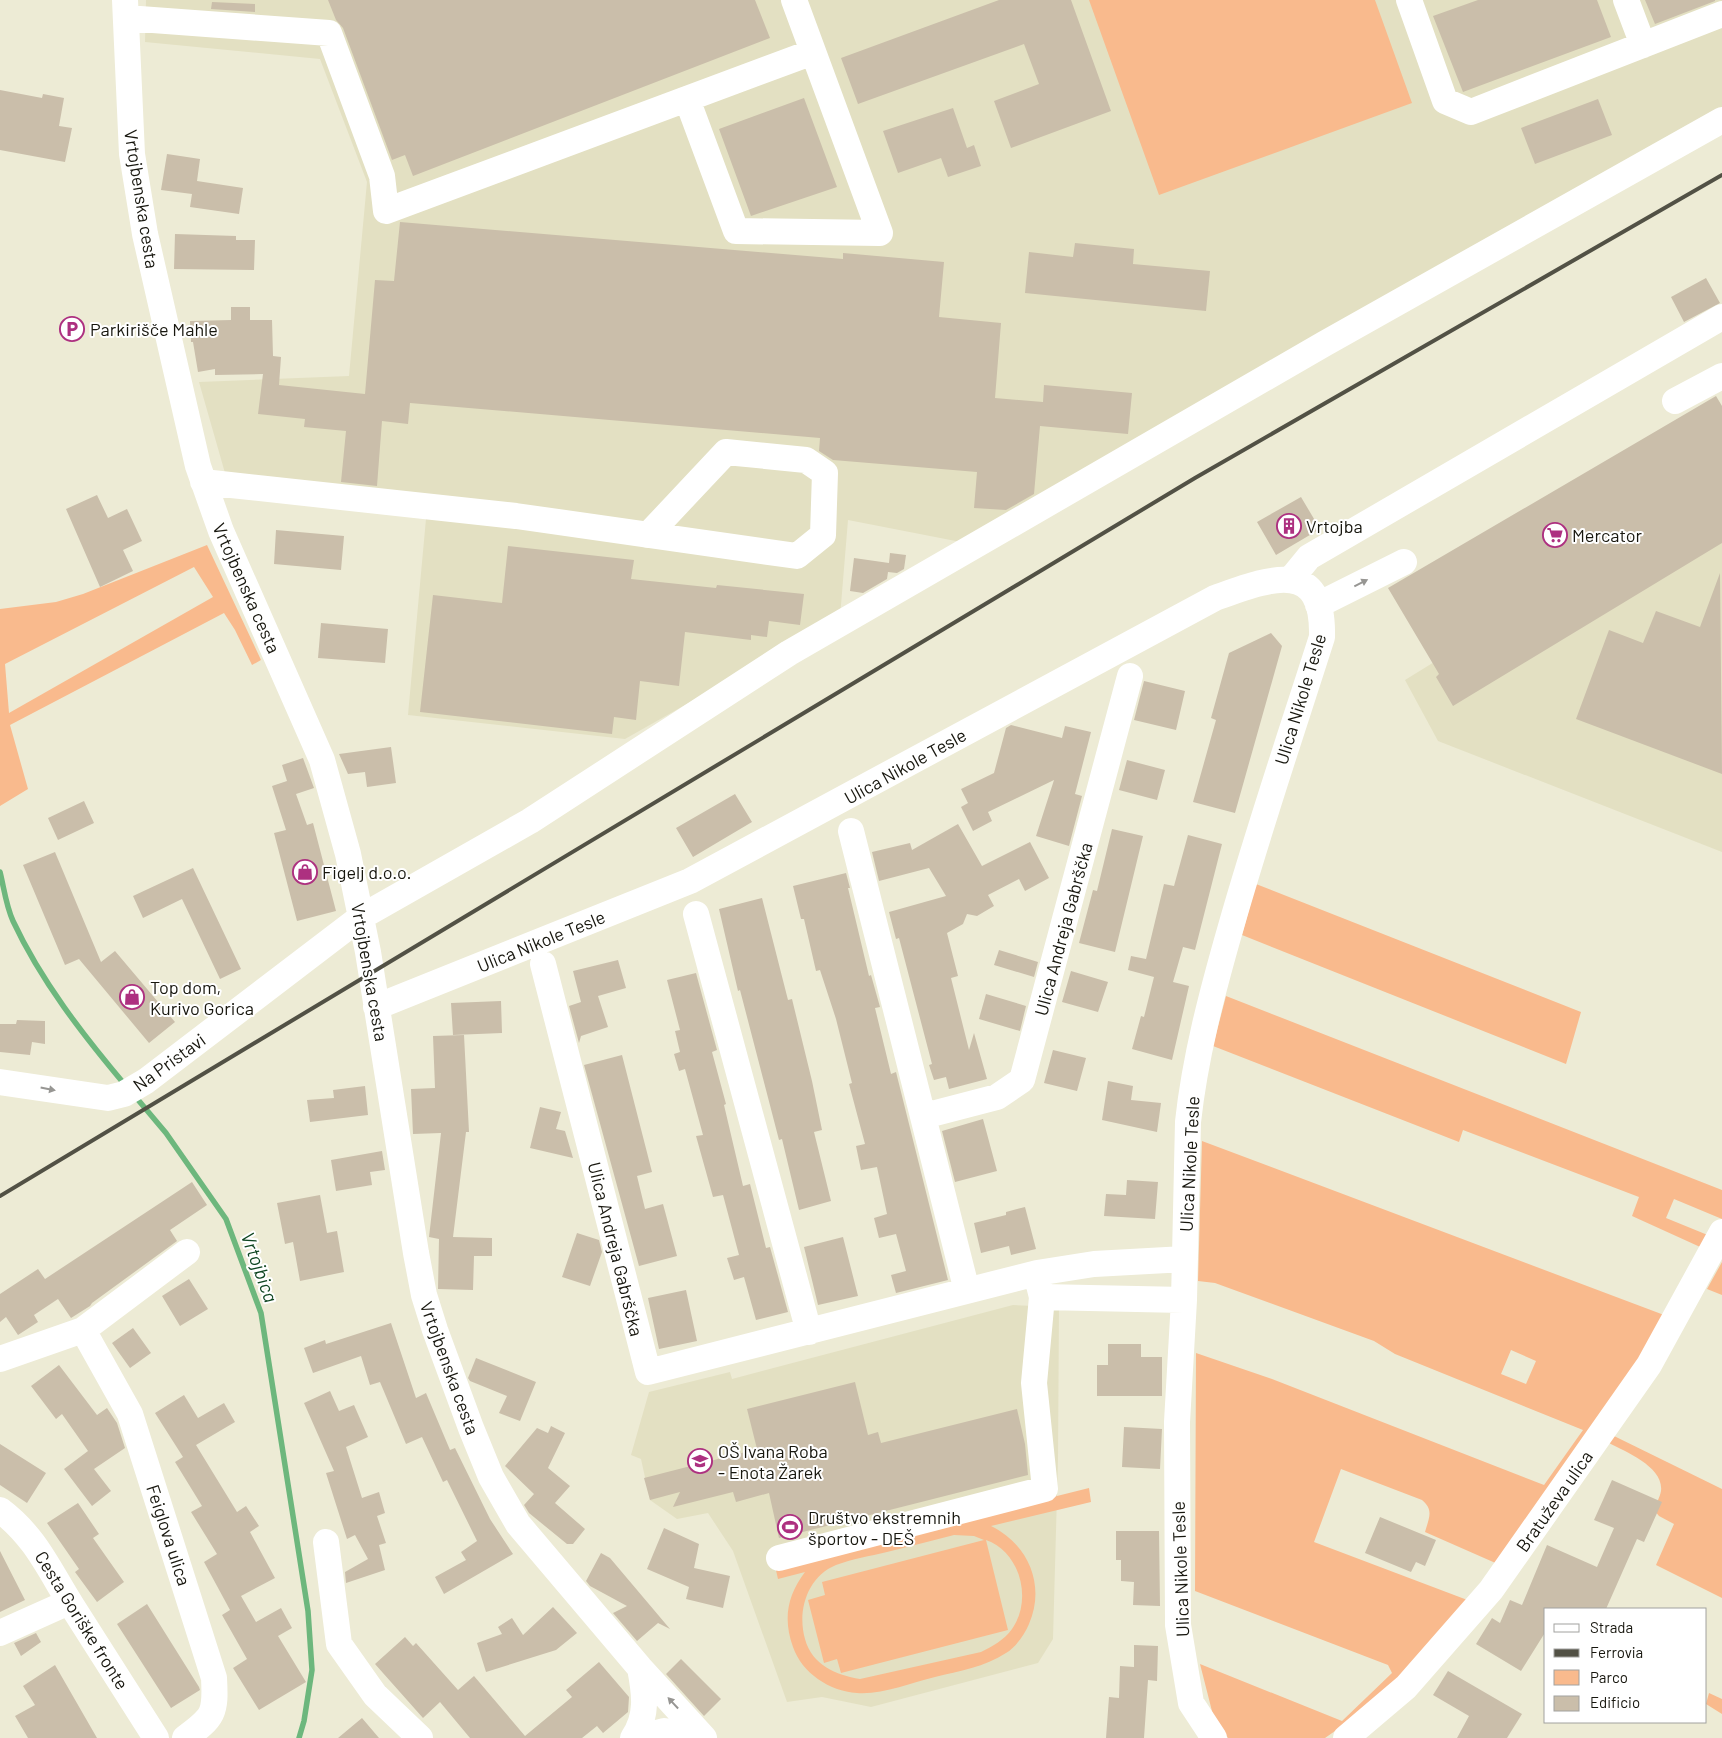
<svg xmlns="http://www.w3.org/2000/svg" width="1722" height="1738" viewBox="0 0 1722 1738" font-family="Barlow,sans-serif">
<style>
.built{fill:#e3e0c2}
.green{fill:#f9ba8d;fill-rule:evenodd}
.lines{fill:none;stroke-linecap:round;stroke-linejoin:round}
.stream{stroke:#6db77d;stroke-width:5.5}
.building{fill:#cabeaa}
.minor{stroke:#fff;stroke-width:26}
.rail{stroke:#525145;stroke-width:4}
.oneway{fill:#979693}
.labels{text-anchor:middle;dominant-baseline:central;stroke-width:4;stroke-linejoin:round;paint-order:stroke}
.street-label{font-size:18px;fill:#17160e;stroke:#fff}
.poi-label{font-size:18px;fill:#17160e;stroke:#fff;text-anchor:start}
.water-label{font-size:19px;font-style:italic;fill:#0e4520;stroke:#fff}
</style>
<rect width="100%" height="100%" fill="#edebd5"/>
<path class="built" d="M146,0H1722V116L971,544L848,520L840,617L625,739L408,715L428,497L225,473L199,382L349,376L367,182L320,59L145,42Z
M1722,485V852L1438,741L1405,680Z
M1013,1305L1059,1307L1058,1459L1053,1639L1038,1663L871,1707L822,1697L787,1702L733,1551L708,1513L677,1519L650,1500L641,1459L631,1455L649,1392L730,1372L732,1379Z"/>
<path class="green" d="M1089,0H1375L1412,103L1159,195Z
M207,545L261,660L252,665L235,630L224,613L10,725L28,789L0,806V609L56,602L83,594ZM194,567L213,597L9,713L5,664Z
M1256,884L1581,1012L1566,1064L1242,935Z
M1226,996L1722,1190V1219L1674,1199L1666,1218L1715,1238L1709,1251L1632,1216L1639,1197L1463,1130L1459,1142L1213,1046Z
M1202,1141L1672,1318L1500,1565L1425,1532C1429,1518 1434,1510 1422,1500L1341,1469L1314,1542L1470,1601L1410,1667L1345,1724L1325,1738H1228L1213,1715L1200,1664L1342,1721L1392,1673L1388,1665L1195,1591L1196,1353L1272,1379L1544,1485L1583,1430L1395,1354L1374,1341L1215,1283L1198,1281ZM1511,1350L1536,1361L1526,1384L1501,1374Z
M1722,1262V1295L1707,1289Z
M1612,1435L1722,1489V1598L1656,1565L1674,1524L1659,1516L1654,1510C1656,1504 1660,1497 1661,1491C1664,1467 1626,1452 1609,1443Z
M1089,1488L1091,1502L991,1526C1028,1544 1046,1585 1029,1624C1025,1634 1016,1647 1006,1653C985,1667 959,1671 935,1677C911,1683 881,1695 857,1693C829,1691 802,1673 793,1647C783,1619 787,1596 805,1572L778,1579L775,1566ZM954,1535L974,1536L984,1540L822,1582L825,1595L808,1600L824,1663L837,1659L841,1673L1008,1630L986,1540C1020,1552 1033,1599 1012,1629C1004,1640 993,1646 981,1652L860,1679C836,1675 812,1665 805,1639C797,1611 807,1577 836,1565C852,1559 870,1556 887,1552C910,1546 932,1541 954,1535Z
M1709,1693L1722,1699V1714L1706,1704Z"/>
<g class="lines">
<path class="stream" d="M0,872C4,888 6,906 13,921C41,981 83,1035 126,1086
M134,1095L166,1133L226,1219L261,1313L308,1611L312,1670L304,1721L299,1738"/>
</g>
<path class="building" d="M328,0H755L770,38L413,176L405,155L392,160L343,28L336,20Z
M999,0H1071L1111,111L1011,148L994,101L1039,84L1024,44L858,104L841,58Z
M1478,0H1597L1611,37L1463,92L1433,16Z
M1645,0H1715V1L1655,24Z
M212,2L255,4V12L211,9Z
M0,90L42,98L43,94L64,98L59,126L72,128L65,162L0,150Z
M804,98L837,187L751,216L719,129Z
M1598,99L1612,135L1535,164L1521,128Z
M953,108L967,148L974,145L981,166L948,177L941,158L898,173L883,131Z
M167,154L200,159L197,181L243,188L239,214L190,207L192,194L161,190Z
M400,222L843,259V253L944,262L939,317L1001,323L995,398L1043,402L1044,385L1132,393L1128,434L1040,426L1034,494L1006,510L974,508L977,472L833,460L819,451L820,438L410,403L408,424L382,421L377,486L341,482L346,431L304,427L305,419L258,414L263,374L215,375V369L198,372L193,342H191L190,321L231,320V307H250V320H272L273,356L281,357L279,385L365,394L375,280L394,281Z
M175,234L236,236V240H255L254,270L174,269Z
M1075,243L1134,249L1133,264L1210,271L1206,311L1025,293L1029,252L1073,257Z
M1706,278L1720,303L1684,322L1671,297Z
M1716,396L1722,406V543L1453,706L1436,677L1439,674L1388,588Z
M97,495L108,518L127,509L142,541L123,550L133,571L100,587L66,509Z
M1301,497L1320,529L1276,555L1257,522Z
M276,530L344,536L341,570L274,564Z
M508,546L634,560L631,579L716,588L717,585L804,594L800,625L769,621L767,637L751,635V640L685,632L679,686L640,681L636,720L614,717L612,734L420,712L433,595L502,603Z
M890,553L906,555L904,569L897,573L888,572L887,579L863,593L850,591L854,558L889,563Z
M1720,573L1722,774L1576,719L1609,630L1643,643L1656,611L1700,627Z
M321,623L388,629L385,663L318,658Z
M1271,633L1282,646L1235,813L1193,802L1216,720L1211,718L1229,653Z
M1144,681L1185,691L1176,730L1134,720Z
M1011,725L1062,738L1065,726L1091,732L1075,794L1082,796L1069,846L1036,836L1054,780L988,812L992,821L973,831L961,807L968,803L961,789L994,773L1006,728Z
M391,747L396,783L367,787L365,772L348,774L339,754Z
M303,758L314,788L296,794L307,825L313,823L336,911L297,921L274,833L286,830L272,786L287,781L282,765Z
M1127,760L1165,770L1157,800L1119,790Z
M735,794L752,822L693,857L676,828Z
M84,801L94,823L58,840L48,818Z
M958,824L982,866L1030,842L1049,878L1025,891L1019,879L988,895L994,906L977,916L967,914L963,924L947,933L958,976L951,978L969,1050L974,1033L987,1079L949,1089L946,1077L934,1080L929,1065L932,1064L899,938L896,939L889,912L946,896L929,868L879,881L872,852L910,843L912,850Z
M1112,829L1143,836L1115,952L1079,943L1093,890L1097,891Z
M1188,835L1222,844L1195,950L1183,947L1173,982L1189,986L1172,1060L1132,1049L1141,1016L1144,1017L1154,977L1128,970L1131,956L1146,959L1164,884L1174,886Z
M55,852L101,962L115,951L175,1022L149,1043L79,959L65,965L23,865Z
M193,868L241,969L220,979L182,899L143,918L133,896Z
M846,873L850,888H848L869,976L871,975L880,1007L875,1008L891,1074L896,1072L948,1280L896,1293L891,1275L906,1271L896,1234L879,1238L874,1218L887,1214L877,1167L861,1170L856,1146L865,1144L849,1084L852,1083L836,1019L820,970L816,971L804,919H801L793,886Z
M762,898L788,1000L792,999L812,1081L822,1130L814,1132L831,1201L799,1210L782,1139L779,1140L740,990L738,991L719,909Z
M999,950L1038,962L1034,977L994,965Z
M618,960L626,988L598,996L608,1027L581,1036L579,1043L569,1006L581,1002L573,971Z
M1071,971L1108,982L1098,1012L1062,1002Z
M696,973L717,1050L712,1052L726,1104L724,1105L743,1186L750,1184L766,1248L770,1247L788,1312L756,1320L744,1277L734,1280L727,1258L739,1255L723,1195L713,1197L696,1136L703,1135L685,1069L679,1071L674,1054L680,1052L675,1031L680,1030L667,980Z
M986,994L1026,1006L1020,1031L979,1019Z
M501,1001L502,1033L453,1035L451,1003Z
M17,1020L45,1021V1044L32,1042L30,1055L0,1052V1024H16Z
M464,1035L469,1132H466L453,1237L492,1238V1256H474L473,1290L438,1289L439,1239L429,1237L441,1133L413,1134L411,1089L435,1088L433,1036Z
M1053,1050L1086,1058L1077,1091L1044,1083Z
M622,1055L652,1172L637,1176L645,1209L663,1204L677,1256L639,1266L584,1065Z
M1108,1081L1133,1086L1131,1100L1161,1103L1157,1132L1102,1120Z
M365,1086L368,1115L310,1122L307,1100L334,1098L333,1090Z
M540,1107L561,1112L556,1129L565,1131L573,1158L530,1148Z
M983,1119L997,1171L955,1182L942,1131Z
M382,1151L385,1170L370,1172L372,1185L336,1191L331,1160Z
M1127,1180L1158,1182L1155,1219L1104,1216L1106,1194L1126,1195Z
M192,1182L207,1205L170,1230L177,1241L92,1303L90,1306L71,1318L58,1299L34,1315L38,1322L18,1335L6,1317L0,1322V1294L38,1269L45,1279Z
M320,1195L327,1233L337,1231L344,1272L300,1281L293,1242L285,1244L277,1203Z
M1025,1207L1036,1249L1011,1255L1009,1246L981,1253L974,1223L1006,1215V1212Z
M577,1233L599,1240L602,1252L590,1286L562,1277Z
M843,1237L858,1296L818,1305L804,1247Z
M189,1279L208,1309L180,1326L162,1296Z
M686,1290L697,1341L659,1349L648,1298Z
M391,1323L416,1398L426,1393L450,1450L455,1448L490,1519L513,1554L444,1594L435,1577L466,1560L461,1552L477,1541L447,1480L443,1482L422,1437L406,1444L380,1382L370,1385L361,1356L313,1373L304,1348L325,1340L326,1344Z
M133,1328L151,1353L130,1368L112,1343Z
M1108,1344H1141V1357H1162V1396H1097V1365H1108Z
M476,1358L536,1382L520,1421L499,1413L507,1396L470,1381L468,1378Z
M59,1365L97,1415L107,1408L117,1423L125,1448L94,1469L111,1491L92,1506L64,1469L88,1451L62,1414L56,1419L31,1386Z
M855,1382L868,1435L878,1432L881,1443L1017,1409L1025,1444L1028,1475L779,1538L769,1493L736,1502L733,1492L673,1507L680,1492L650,1500L644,1478L757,1449L747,1409Z
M330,1391L339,1411L354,1405L368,1437L346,1447L362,1498L379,1492L385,1513L377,1516L386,1543L379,1545L385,1570L346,1583L345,1572L368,1559L355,1535L347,1539L326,1473L334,1471L304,1403Z
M184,1395L198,1418L224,1403L235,1422L196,1445L237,1512L246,1506L259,1526L250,1532L275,1578L241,1596L256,1622L281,1608L292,1628L278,1636L306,1682L259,1710L233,1668L247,1659L222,1615L230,1610L204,1562L217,1554L191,1512L202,1506L175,1462L183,1457L155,1413Z
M551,1426L565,1433L548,1468L570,1486L555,1503L585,1529L573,1544H567L529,1513L524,1505L534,1494L505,1466L537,1428L548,1433Z
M1124,1427L1162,1429L1160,1469L1122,1467Z
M0,1444L46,1473L27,1503L0,1485Z
M1612,1480L1662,1502L1644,1542L1637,1539L1606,1609H1546V1631L1521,1671L1476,1644L1492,1618L1500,1623L1510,1600L1522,1605L1547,1545L1597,1567L1614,1528L1594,1520Z
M78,1503L99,1534L93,1538L124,1582L97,1602L75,1572L79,1569L47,1523Z
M1380,1517L1436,1540L1425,1566L1416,1562L1411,1572L1365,1553Z
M664,1528L699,1544L694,1568L730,1576L723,1608L686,1599L689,1587L647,1569Z
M1116,1531H1159L1160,1606L1133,1605L1134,1582L1121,1581V1560H1116Z
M0,1551L25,1600L0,1612Z
M601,1553L610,1558L670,1629L658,1623L637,1641L613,1613L627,1606L590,1586L586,1581Z
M147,1604L199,1687L200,1690L171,1708L117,1624Z
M553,1607L577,1633L556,1650L486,1672L477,1643L502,1634L498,1627L512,1618L523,1635Z
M36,1633L41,1642L21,1656L14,1643Z
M405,1637L413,1646L416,1643L458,1690L474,1676L525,1736L572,1697L566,1690L599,1662L629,1697L628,1712L603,1733L597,1726L582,1738H470L440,1702L423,1718L375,1664Z
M1134,1645L1158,1646L1157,1681L1148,1680L1144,1738H1106L1109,1697L1119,1698L1120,1666L1134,1667Z
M681,1659L721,1699L704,1716L666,1674Z
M55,1665L97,1738H28L15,1716L35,1705L23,1686Z
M1448,1671L1522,1714L1507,1738H1457L1469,1716L1433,1695Z
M362,1718L379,1738H338Z"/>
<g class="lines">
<path class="minor" d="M125,0L132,154L145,234L198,466L221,531L322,760L348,854L368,952L416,1253L424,1295L435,1330L471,1428L491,1477L518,1524L640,1668L704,1738
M1409,0L1445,101L1471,112L1722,14
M1626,0L1643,45
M126,18L329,33L382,176L386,211L813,52
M687,99L736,231L880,233L794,0
M1675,401L1722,376
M203,482L516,516L797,556L823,535L825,473L806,460L726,452L648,535
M1291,579L1309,557L1722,317
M1318,605L1404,562
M851,831L967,1291
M696,914L809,1332
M543,964L648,1372L1037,1273L1094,1264L1185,1259
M376,1007L690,881L1215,598C1266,580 1324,555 1322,637C1291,734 1258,831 1230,930C1212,993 1195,1057 1188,1122L1184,1300L1177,1422L1178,1625L1191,1703L1214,1738
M0,1082L108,1098L124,1094L146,1081L361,917L530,821L789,653L1324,344L1722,120
M924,1116L997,1097L1022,1080L1130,676
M1038,1281L1042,1297L1184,1300
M83,1330L130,1414L214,1678C216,1713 214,1717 185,1738
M0,1359L83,1330L187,1252
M0,1510C36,1537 49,1570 72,1606C100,1650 128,1694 156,1738
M326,1542L339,1644L375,1695L420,1738
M779,1558L1045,1489L1034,1383L1042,1297
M0,1633L69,1602
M633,1738C648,1716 645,1694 640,1668
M637,1738L664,1731L702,1738
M1346,1738L1406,1687L1491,1590L1649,1365L1722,1232"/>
<path class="rail" d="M0,1196L1195,478L1722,175"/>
</g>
<defs><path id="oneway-solid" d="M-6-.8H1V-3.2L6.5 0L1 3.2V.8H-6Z" transform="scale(1.25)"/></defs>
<g class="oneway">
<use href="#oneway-solid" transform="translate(1361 583) rotate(-27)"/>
<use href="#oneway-solid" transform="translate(48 1089) rotate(11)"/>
<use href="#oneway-solid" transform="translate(673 1703) rotate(-133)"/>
</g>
<defs>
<symbol id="parking-ring" viewBox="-11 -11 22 22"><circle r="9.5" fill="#fff" stroke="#ad3080" stroke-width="1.5"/><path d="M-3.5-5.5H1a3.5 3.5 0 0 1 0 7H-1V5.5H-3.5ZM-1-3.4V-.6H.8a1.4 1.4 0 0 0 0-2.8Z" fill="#ad3080"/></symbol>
<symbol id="building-ring" viewBox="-11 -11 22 22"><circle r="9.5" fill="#fff" stroke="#ad3080" stroke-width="1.5"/><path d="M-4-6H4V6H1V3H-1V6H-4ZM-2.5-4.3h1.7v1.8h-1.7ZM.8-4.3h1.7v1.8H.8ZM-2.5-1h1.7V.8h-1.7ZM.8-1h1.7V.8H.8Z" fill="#ad3080"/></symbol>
<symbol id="supermarket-ring" viewBox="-11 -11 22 22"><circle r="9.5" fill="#fff" stroke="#ad3080" stroke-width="1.5"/><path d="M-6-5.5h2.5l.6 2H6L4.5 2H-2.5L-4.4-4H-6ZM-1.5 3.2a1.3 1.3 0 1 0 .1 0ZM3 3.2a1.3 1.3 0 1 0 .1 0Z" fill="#ad3080"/></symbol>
<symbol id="shop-ring" viewBox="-11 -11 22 22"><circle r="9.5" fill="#fff" stroke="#ad3080" stroke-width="1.5"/><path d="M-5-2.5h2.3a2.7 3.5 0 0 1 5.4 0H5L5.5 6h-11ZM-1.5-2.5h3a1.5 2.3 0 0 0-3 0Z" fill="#ad3080"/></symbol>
<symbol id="school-ring" viewBox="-11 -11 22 22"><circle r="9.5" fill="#fff" stroke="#ad3080" stroke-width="1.5"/><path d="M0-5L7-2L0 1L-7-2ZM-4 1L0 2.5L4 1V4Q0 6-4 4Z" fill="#ad3080"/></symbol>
<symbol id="stadium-ring" viewBox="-11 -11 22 22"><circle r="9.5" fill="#fff" stroke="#ad3080" stroke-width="1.5"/><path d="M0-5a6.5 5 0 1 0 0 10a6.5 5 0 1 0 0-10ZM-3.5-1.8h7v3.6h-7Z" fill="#ad3080"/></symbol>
</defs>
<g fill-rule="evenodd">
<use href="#parking-ring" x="58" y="315" width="28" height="28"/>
<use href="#building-ring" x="1275" y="512" width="28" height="28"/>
<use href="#supermarket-ring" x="1541" y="521" width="28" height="28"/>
<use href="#shop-ring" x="291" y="858" width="28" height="28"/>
<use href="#shop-ring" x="118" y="983" width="28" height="28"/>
<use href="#school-ring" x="686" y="1447" width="28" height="28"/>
<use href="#stadium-ring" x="776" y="1513" width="28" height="28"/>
</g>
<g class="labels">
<g class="street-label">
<text transform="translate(142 199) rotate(81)">Vrtojbenska cesta</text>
<text transform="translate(247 588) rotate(66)">Vrtojbenska cesta</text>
<text transform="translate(1300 699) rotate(-73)">Ulica Nikole Tesle</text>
<text transform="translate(905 766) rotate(-29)">Ulica Nikole Tesle</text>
<text transform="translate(1063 929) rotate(-75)">Ulica Andreja Gabrščka</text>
<text transform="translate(541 941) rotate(-22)">Ulica Nikole Tesle</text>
<text transform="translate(370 972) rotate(80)">Vrtojbenska cesta</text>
<text transform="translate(169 1062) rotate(-36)">Na Pristavi</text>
<text transform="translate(1189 1164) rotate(-87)">Ulica Nikole Tesle</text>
<text transform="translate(616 1249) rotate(76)">Ulica Andreja Gabrščka</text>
<text transform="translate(450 1368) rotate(70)">Vrtojbenska cesta</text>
<text transform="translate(1554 1501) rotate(-55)">Bratuževa ulica</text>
<text transform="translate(169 1535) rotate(72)">Feiglova ulica</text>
<text transform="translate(1180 1569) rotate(-92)">Ulica Nikole Tesle</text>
<text transform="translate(82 1620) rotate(58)">Cesta Goriške fronte</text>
</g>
<g class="poi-label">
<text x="90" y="329">Parkirišče Mahle</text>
<text x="1306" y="526">Vrtojba</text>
<text x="1572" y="535">Mercator</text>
<text x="322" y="872">Figelj d.o.o.</text>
<text x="150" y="987">Top dom,<tspan x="150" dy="21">Kurivo Gorica</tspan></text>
<text x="718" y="1451">OŠ Ivana Roba<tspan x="718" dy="21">- Enota Žarek</tspan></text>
<text x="808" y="1517">Društvo ekstremnih<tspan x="808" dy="21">športov - DEŠ</tspan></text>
</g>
<g class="water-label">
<text transform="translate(260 1267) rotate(70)">Vrtojbica</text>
</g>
</g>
<rect x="1544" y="1608" width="162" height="115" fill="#ffffff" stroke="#a2a29f"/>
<rect x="1554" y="1624" width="25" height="8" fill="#ffffff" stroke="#a2a29f"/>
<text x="1590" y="1633" font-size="15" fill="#17160e">Strada</text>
<rect x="1554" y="1649" width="25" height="8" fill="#525145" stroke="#a2a29f"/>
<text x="1590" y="1658" font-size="15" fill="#17160e">Ferrovia</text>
<rect x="1554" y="1670" width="25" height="15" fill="#f9ba8d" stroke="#a2a29f"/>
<text x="1590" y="1683" font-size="15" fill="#17160e">Parco</text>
<rect x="1554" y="1696" width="25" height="15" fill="#cabeaa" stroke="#a2a29f"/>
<text x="1590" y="1708" font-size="15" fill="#17160e">Edificio</text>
</svg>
